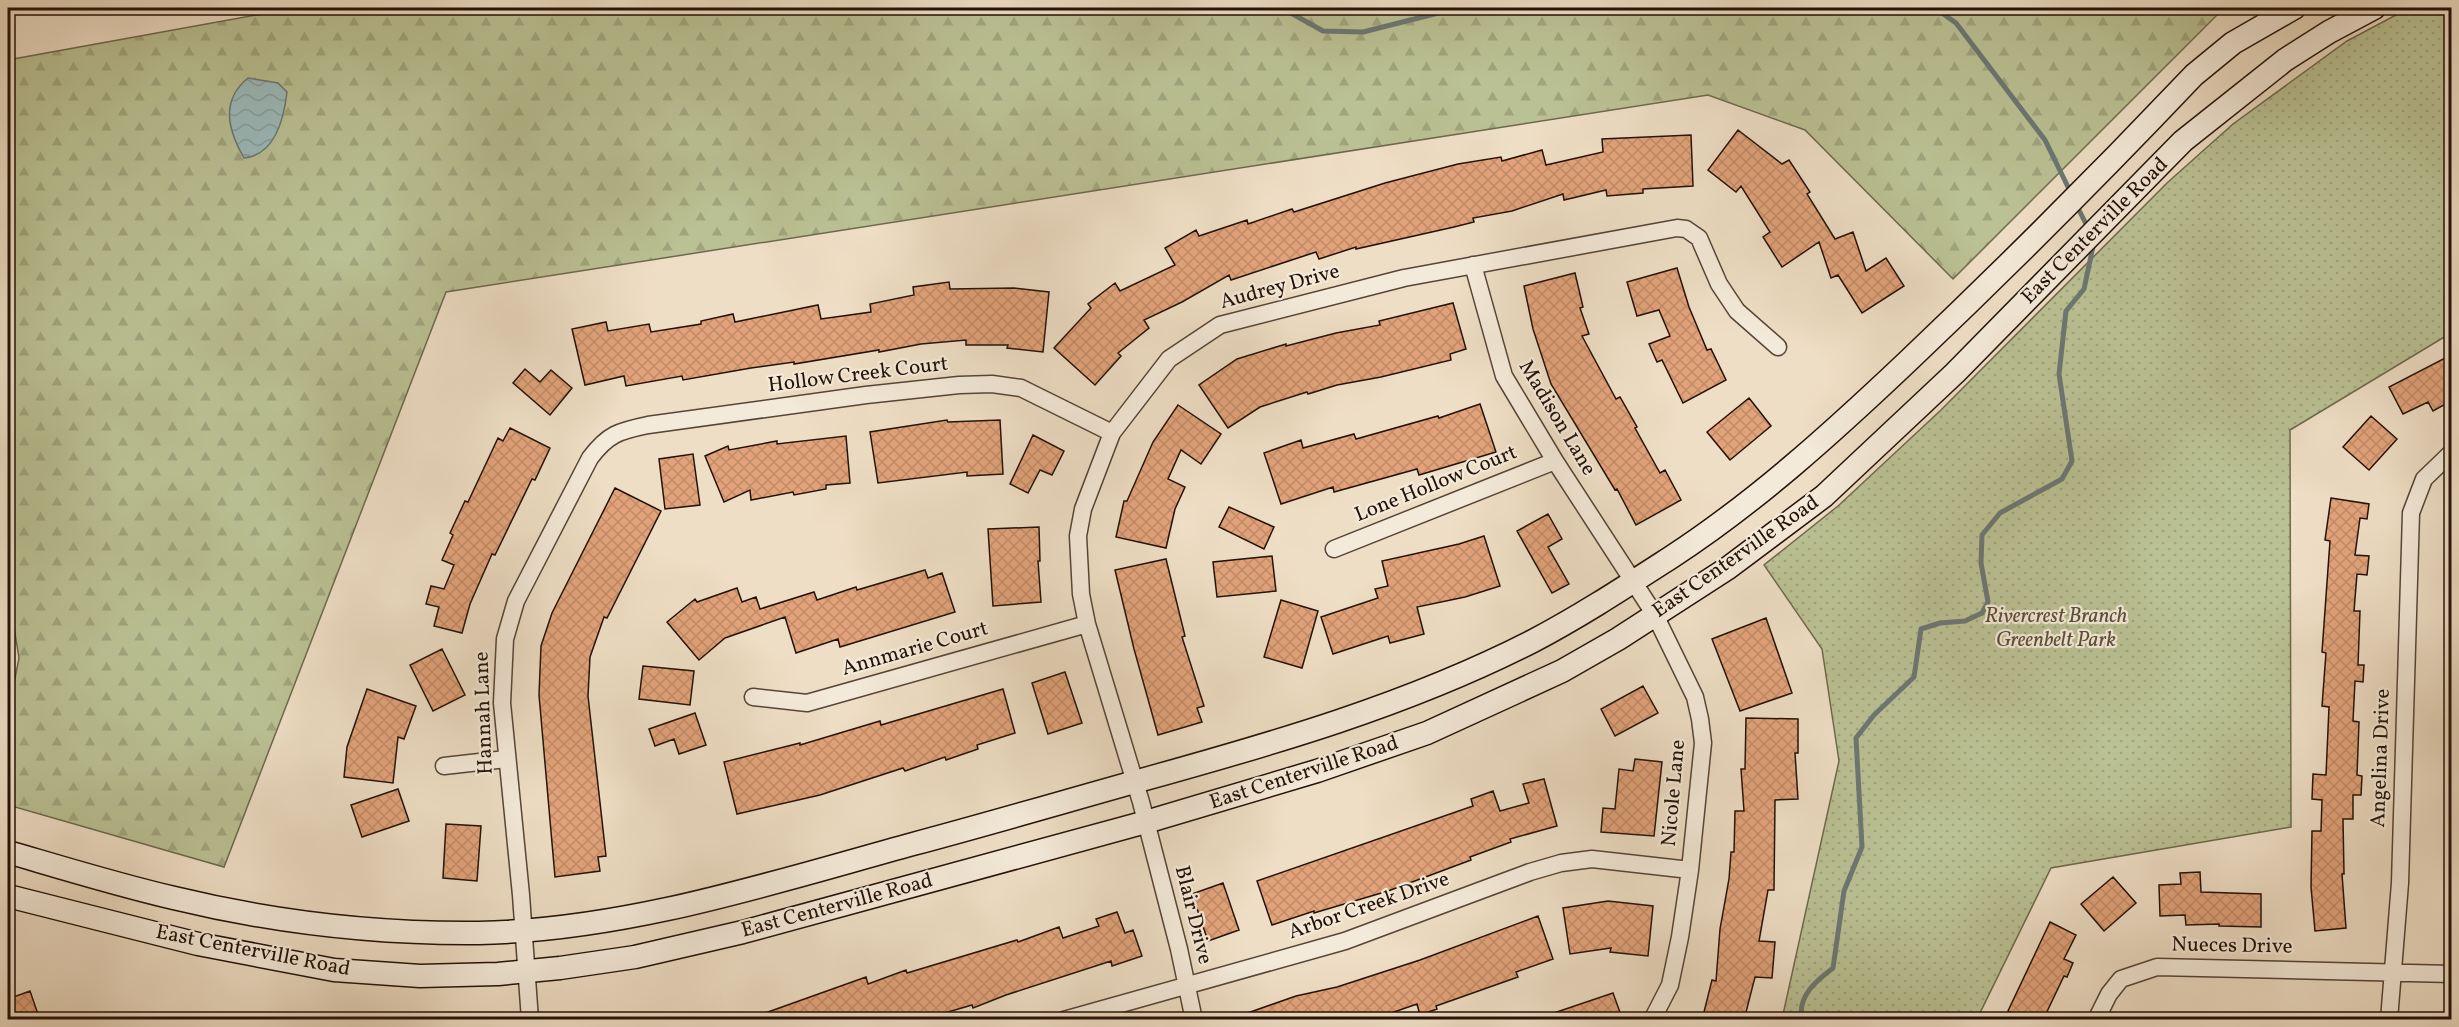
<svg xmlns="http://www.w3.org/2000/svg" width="2459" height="1027" viewBox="0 0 2459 1027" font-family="Vollkorn,serif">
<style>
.forest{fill:url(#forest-firs);stroke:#6e694e;stroke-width:1.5}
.park{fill:url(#park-dots);stroke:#6e694e;stroke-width:1.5}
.water{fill:url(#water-waves);stroke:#6c7774;stroke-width:1.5}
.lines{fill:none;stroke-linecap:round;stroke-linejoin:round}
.stream{stroke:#6c7774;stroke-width:5}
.building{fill:url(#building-cross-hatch);stroke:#231108;stroke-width:1.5}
.minor-casing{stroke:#564437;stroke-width:19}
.secondary-casing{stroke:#231108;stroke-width:25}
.minor{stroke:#f4ead9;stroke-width:16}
.secondary{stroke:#f4ead9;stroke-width:22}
.labels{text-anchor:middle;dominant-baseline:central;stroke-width:4.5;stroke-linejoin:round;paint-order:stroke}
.street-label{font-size:21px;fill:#231108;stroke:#f4ead9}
.park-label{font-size:21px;font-style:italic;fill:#584f39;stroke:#f4ead9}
</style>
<defs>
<pattern id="forest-firs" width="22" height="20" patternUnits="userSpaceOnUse" patternTransform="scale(1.5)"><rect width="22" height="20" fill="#bac194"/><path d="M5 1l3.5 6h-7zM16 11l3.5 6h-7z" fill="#a0a57e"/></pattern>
<pattern id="park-dots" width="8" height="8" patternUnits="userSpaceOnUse" patternTransform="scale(1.5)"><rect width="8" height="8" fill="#bac194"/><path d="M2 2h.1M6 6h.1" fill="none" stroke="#a0a57e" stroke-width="1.8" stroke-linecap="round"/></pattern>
<pattern id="water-waves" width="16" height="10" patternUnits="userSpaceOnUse" patternTransform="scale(1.5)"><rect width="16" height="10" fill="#9cbbbc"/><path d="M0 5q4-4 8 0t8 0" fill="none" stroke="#86a0a0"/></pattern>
<pattern id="building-cross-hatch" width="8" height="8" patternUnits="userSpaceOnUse" patternTransform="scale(1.5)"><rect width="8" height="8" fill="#e2a37a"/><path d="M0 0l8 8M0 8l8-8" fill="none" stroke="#c28b68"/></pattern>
</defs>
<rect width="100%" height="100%" fill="#eedec5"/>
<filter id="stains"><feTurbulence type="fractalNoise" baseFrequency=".00333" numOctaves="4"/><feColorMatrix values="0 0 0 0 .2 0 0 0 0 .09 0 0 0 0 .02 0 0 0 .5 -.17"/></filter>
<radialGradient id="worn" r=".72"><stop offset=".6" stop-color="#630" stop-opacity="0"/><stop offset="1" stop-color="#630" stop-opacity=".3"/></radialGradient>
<path class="forest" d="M295,8H2228L2219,13L1953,279L1805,130L1708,95L446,292L224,867L8,805V713L19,658L8,590V60Z"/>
<path class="park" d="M2409,8H2451V333L2290,430L2291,827L2051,868L1977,1019H1782L1839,761L1822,649L1764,565L1838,506L1941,410L2167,183L2233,124L2347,41Z"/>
<path class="water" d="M248,78L278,83L287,92C284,118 275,155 244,158C228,130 220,101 248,78Z"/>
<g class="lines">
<path class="stream" d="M1282,8L1323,31L1363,32L1458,8
M1935,8L1956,23L2045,140L2071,193
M2076,204L2088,228
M1802,1020C1797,996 1816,981 1833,968L1844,891L1862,847L1856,738L1874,715L1914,677L1921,629L1940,623L1965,621L1982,613L1988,602L1981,563L1982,535L2000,513L2062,479L2072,461L2059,374L2066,311L2084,289L2094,242"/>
</g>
<path class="building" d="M1738,130L1782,164L1789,160L1810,192L1807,194L1835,239L1853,232L1866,271L1886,258L1904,286L1862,313L1838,275L1831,278L1819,242L1782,267L1763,237L1770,232L1741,186L1736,192L1708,170Z
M1691,135L1693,186L1643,189V193L1607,196L1606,190L1564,200L1563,194L1512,211L1473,218L1474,222L1454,227L1356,249V247L1319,259L1316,252L1231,280L1229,275L1182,302L1144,320L1149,328L1118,353L1121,356L1095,385L1054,348L1091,308L1088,304L1115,283L1120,291L1175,265L1165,248L1196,230L1199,236L1247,220L1248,224L1292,209L1294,212L1385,183L1458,164L1501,157L1502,161L1542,150L1546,165L1603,152L1602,139Z
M1677,268L1689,307L1707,350L1711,349L1726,380L1683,403L1662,360L1657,362L1649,344L1670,336L1659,310L1637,316L1627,282Z
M1575,273L1583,307L1580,308L1589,334L1582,336L1616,399L1620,397L1637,427L1635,428L1660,473L1665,470L1681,500L1636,525L1617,489L1615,490L1551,384L1533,329L1524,286Z
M949,282L950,289L1014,288L1049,292L1043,352L1007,348L1008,345H966V340L921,344L879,352V350L794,364V362L751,368L683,380L682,376L626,386L624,376L585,385L572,329L606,322L608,331L649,324L651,332L701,324V321L733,314L735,322L818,305L821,319L871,312L870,304L914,295L913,287Z
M1453,303L1466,349L1450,354L1451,360L1381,377L1337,385L1308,394L1307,392L1260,407L1228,428L1199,385L1237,359L1286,344V346L1336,333L1380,325L1379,321Z
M2451,355V401L2433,411L2428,402L2403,414L2389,387Z
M525,369L540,382L551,370L572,388L550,415L513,383Z
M1749,398L1771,426L1730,460L1707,432Z
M1480,404L1496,452L1419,475L1417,469L1334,492L1333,487L1281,504L1264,453L1301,440L1303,448L1354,434L1356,439L1438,416L1439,418Z
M1178,405L1221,434L1201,464L1181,450L1168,479L1185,487L1175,509L1166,548L1116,537L1124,501H1127L1153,442Z
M2371,416L2397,439L2369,470L2343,447Z
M947,420L948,422L1000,420L1003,474L967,476V472L878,483L870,432Z
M510,428L550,448L535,480L532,479L495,555L492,554L470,604L462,633L434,626L439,607L426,604L431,586L444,589L454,565L442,560L453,535L450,533L465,501L468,502L498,438L503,441Z
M1033,435L1064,451L1052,475L1040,470L1028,493L1010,484Z
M846,436L850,483L826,485V489L794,495L793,492L751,500L750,490L724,502L705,456L728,446L729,450L777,441V444Z
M693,454L700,505L665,509L659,459Z
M615,488L661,511L607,618L604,617L590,657L588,696L606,856L598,857L600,871L555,877L539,695L541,646L552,613Z
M2331,498L2369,504L2367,519L2360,518L2355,555L2369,556L2367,575L2357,574L2354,611H2360L2358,665H2364L2363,682L2355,681L2353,721L2359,722L2357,775L2362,776L2361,795H2353V819H2343L2344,874H2342L2346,928L2315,931L2311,887L2312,831H2321L2322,800L2312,799L2313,774L2326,775L2329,707L2322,706L2326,653L2322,652L2330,541L2325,540Z
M1229,507L1274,527L1264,549L1219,527Z
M1548,514L1562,539L1548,547L1569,584L1552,593L1517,531Z
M1039,527L1040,561H1038L1041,602L993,606L988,529Z
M1484,536L1500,586L1465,597L1417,607L1424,634L1390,643L1388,636L1333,654L1321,617L1378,598L1375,589L1388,586L1382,561L1459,544Z
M1272,556L1276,591L1217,597L1213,562Z
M1166,559L1185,636L1182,637L1204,706L1197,708L1202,722L1158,735L1134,649L1115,570Z
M925,570L928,578L942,573L955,612L840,647L838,639L796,653L785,617L725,638L699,660L667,622L695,599L697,602L737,588L742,602L756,597L760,609L814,592L817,600L856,587L857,590Z
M1281,600L1318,611L1302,668L1264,657Z
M1766,618L1792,693L1740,711L1712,639Z
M442,649L465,695L433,711L410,665Z
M643,666L694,671L690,705L639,699Z
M1065,672L1082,723L1048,734L1032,683Z
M1643,686L1658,713L1615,736L1601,709Z
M367,689L416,706L404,739L398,737L393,783L344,777L347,747Z
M1003,689L1015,733L977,745L978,749L946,760L945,757L905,771L903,768L820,795L737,814L724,762L800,743V745L880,721L881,725Z
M695,713L706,745L679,754L674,739L655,746L649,729Z
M1746,718L1798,719V753H1795L1798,799L1775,800L1774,890H1768L1759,941L1775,942L1772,978L1755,977L1744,1020H1702L1712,980L1716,981L1720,929L1729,879L1731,852H1734L1735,811H1744L1741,769H1745Z
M1635,759L1662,762L1654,836L1601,832L1603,808L1615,809L1619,769L1633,771Z
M1544,779L1557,826L1510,839L1511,842L1470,857L1471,860L1388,891L1314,913V911L1272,925L1257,881L1473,806L1471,799L1493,791L1500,811L1529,803L1523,784Z
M398,789L409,821L362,837L351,805Z
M446,824L481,826L477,881L443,878Z
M2200,872L2201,892L2261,894V927L2219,926V924L2186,925L2185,915L2160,916L2159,885L2181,884L2180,873Z
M2113,877L2136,903L2104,931L2081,904Z
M1223,883L1239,930L1208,941L1192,894Z
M1608,901L1653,906L1648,956L1610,952L1611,948L1570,954L1563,908Z
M1117,912L1125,933L1133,930L1142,956L1112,966L1111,961L1006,995L973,1008L972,1005L921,1020H754V1017L866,977L868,984L906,970L907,973L1017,940L1018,942L1059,927L1063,938L1099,926L1096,919Z
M1538,916L1553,959L1516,972L1518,977L1436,1006L1437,1009L1420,1015L1417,1004L1371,1020H1236V1017L1296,996L1337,987L1420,960Z
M2050,922L2076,935L2064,959L2073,963L2067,977L2064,976L2043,1020H2026L2008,1011Z
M30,991L40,1020H8V999Z
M1613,993L1621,1015L1609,1020H1543L1542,1017Z"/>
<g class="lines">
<defs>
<path id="minor" d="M1473,265L1504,376L1555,461L1655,615L1695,697L1700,719L1703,743L1690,870L1680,937L1670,985L1652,1020
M1334,549L1555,461
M753,697L807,703L1087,624
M444,766L506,759
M530,1020L521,895L502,703L505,639L516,601L590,458C608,434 619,431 648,425L866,395L959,385L992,384L1021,388L1112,433
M1064,1020L1345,941L1530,872L1561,863L1592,859L1690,870
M1194,1020L1179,949L1141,802L1087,624L1081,594L1078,536L1083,509L1112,433L1169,359L1220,325L1404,278L1677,228L1686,229L1699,238L1719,284L1737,311L1778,347
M2096,1020L2109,994L2121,979L2157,967L2452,974
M2389,1020L2400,883L2411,513L2424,479L2452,452"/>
<path id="secondary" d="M8,852C63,868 118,885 174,898C273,922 377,934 479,933C628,930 771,883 913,844C988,824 1063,802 1138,781C1272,744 1408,705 1533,641C1579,617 1625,587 1670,558C1756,502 1832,433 1907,362C2005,269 2101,173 2194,75L2233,43L2294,8
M8,896L198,944L334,970L420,976L498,974L560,968L635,957L743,932L1146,822L1317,771L1427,733L1562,671L1618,639L1728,568L1824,496L1955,373L2183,141L2285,60L2329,32L2374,8"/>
</defs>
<use href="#minor" class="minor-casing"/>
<use href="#secondary" class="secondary-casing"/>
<use href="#minor" class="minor"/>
<use href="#secondary" class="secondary"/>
</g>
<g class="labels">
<g class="street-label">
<text transform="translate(2095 231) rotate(-45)">East Centerville Road</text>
<text transform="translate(1280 287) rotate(-15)">Audrey Drive</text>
<text transform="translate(858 375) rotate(-7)">Hollow Creek Court</text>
<text transform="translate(1557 418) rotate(59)">Madison Lane</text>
<text transform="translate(1436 484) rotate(-22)">Lone Hollow Court</text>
<text transform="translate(1736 557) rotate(-35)">East Centerville Road</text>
<text transform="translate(915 649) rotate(-16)">Annmarie Court</text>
<text transform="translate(484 713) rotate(-92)">Hannah Lane</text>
<text transform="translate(2381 758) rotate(-88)">Angelina Drive</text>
<text transform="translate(1304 773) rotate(-18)">East Centerville Road</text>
<text transform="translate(1674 793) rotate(-85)">Nicole Lane</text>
<text transform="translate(837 906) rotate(-15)">East Centerville Road</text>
<text transform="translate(1369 906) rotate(-19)">Arbor Creek Drive</text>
<text transform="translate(1193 915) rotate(76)">Blair Drive</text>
<text transform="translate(2232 946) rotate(1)">Nueces Drive</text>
<text transform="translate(253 951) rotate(11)">East Centerville Road</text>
</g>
<g class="park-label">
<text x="2056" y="616">Rivercrest Branch<tspan x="2056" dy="24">Greenbelt Park</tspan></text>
</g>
</g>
<rect width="2459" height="1027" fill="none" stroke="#eedec5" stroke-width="30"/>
<rect x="9" y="9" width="2441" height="1009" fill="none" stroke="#231108" stroke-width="3"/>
<rect x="15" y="15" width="2429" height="997" fill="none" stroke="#231108" stroke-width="1.5"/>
<rect width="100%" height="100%" filter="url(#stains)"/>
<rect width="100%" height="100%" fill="url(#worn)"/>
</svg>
